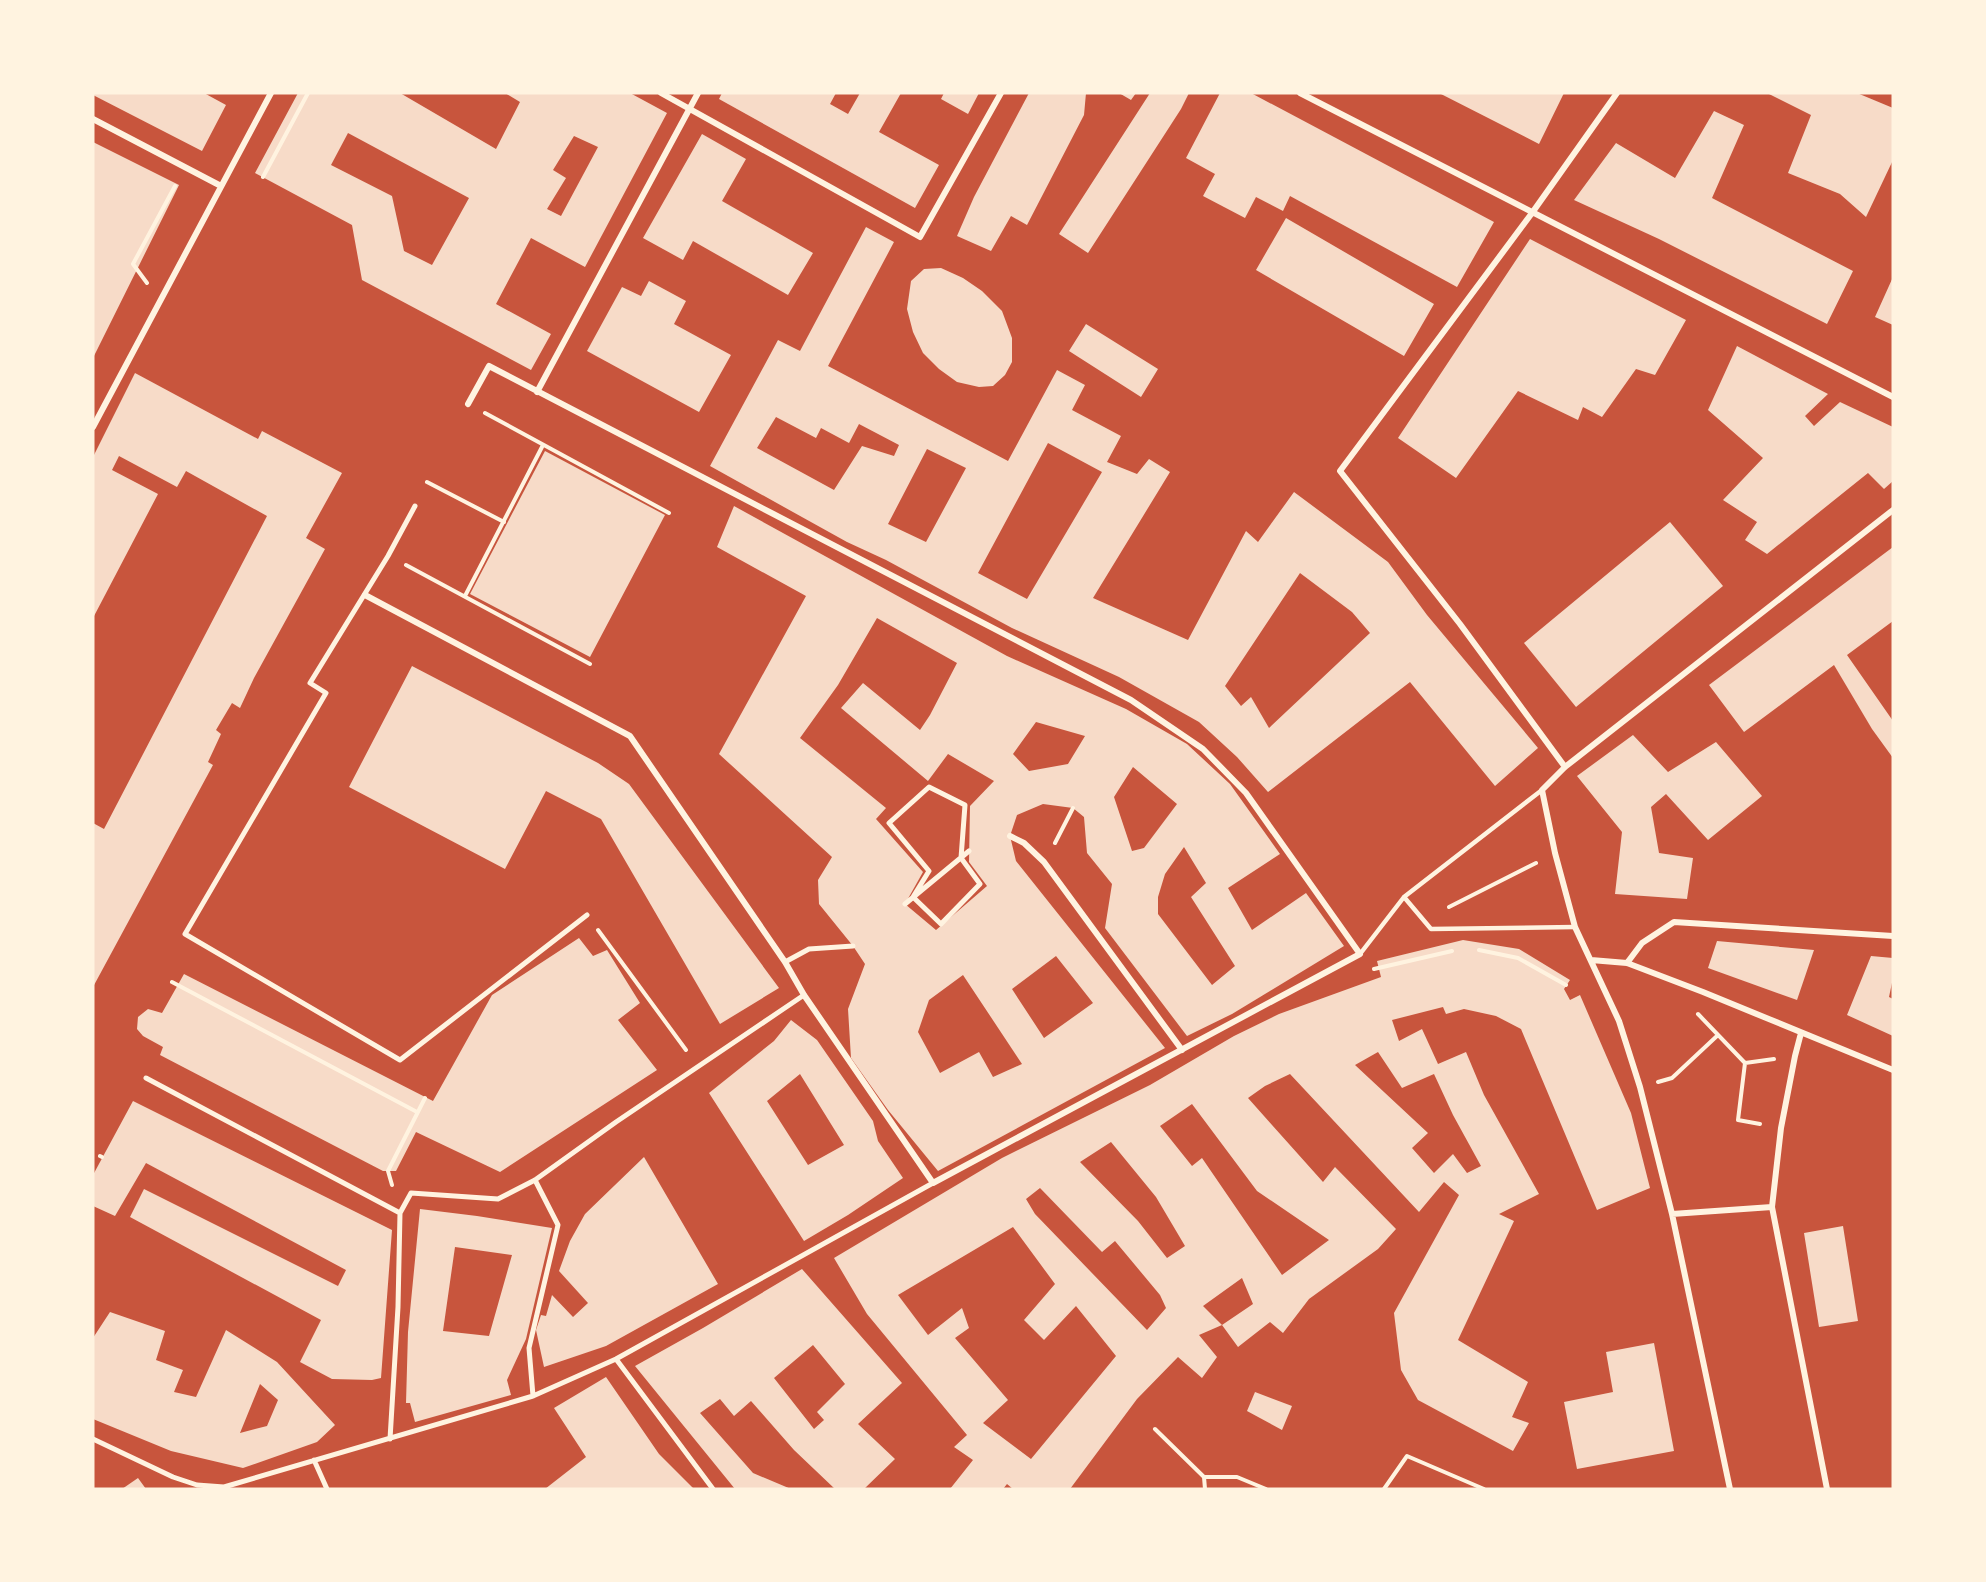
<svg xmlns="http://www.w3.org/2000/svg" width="1986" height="1582" viewBox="0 0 1986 1582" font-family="Arial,sans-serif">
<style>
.building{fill:#f7dbc8;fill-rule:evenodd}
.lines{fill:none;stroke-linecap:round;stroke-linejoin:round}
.path{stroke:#fff3e0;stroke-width:4}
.service{stroke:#fff3e0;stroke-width:4.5}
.pedestrian{stroke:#fff3e0;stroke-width:5}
.minor{stroke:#fff3e0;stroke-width:6}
</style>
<rect width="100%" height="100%" fill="#c8553d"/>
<path class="building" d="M93,93H204L226,105L202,151L93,95Z
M298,93H400L496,149L520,102L505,93H630L667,113L585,267L531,238L496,304L551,334L531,370L362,280L352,225L255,173ZM348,133L469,198L432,265L404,251L392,196L331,165ZM574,136L598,147L561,216L547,209L566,178L553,170Z
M722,93H836L830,104L848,114L860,93H901L879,132L939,165L915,208L719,99Z
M944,93H979L968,114L941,99Z
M1029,93H1086L1084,115L1027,225L1011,216L991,251L957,236L974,197Z
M1119,93H1136L1131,100Z
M1150,93H1189L1181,109L1088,253L1059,234Z
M1220,93H1251L1494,222L1457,287L1290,196L1283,211L1256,197L1245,218L1203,196L1215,174L1186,158Z
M1439,93H1564L1539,144Z
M1767,93H1857L1893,108V160L1866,217L1840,194L1788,173L1811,115Z
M1714,111L1744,125L1712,198L1853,271L1827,324L1659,239L1574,200L1616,143L1675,178Z
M702,134L746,159L722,201L813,253L788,295L693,241L683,260L643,238Z
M93,142L179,185L93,358Z
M1286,218L1434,304L1404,356L1256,270Z
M866,227L894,242L828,366L1008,461L1057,370L1085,385L1072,410L1121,436L1107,462L1137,474L1149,459L1170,472L1093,598L1188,640L1246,531L1258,542L1294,492L1388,562L1427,615L1538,748L1495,786L1410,682L1268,792L1237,757L1199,722L1119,677L1012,628L886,560L847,542L710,466L778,340L800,351ZM776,417L816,438L821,428L849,443L859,424L899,445L894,456L862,446L834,490L757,448ZM1048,443L1102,472L1027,599L978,573ZM927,449L966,468L926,542L888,524ZM1300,573L1352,612L1370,633L1269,728L1251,697L1241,706L1225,686Z
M1530,239L1686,320L1655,375L1636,369L1602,417L1583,407L1578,420L1518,391L1456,478L1398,438Z
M941,268L963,278L982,291L1002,311L1012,338V362L1005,375L993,386L979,387L957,382L939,369L923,353L913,332L907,309L911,281L924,269Z
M1893,277V325L1875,317Z
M649,281L686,301L674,324L731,355L699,412L587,351L622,287L641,296Z
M1086,324L1158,369L1141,397L1069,351Z
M1737,346L1828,394L1805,416L1814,426L1840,402L1893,427V481L1884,489L1868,473L1767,554L1745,540L1757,522L1723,500L1763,458L1708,410Z
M135,373L258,439L262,431L342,473L306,538L325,549L254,678L240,708L232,703L216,730L221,734L208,762L213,765L93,987V823L104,829L267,516L186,471L177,487L119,456L112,470L158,494L93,618V457Z
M545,451L665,515L590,657L470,594Z
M734,506L1007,656L1126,709L1187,744L1230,784L1280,854L1228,888L1252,930L1306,893L1344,946L1232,1014L1187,1036L1105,928L1112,884L1087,853L1084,817L1073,808L1043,804L1017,815L1010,836L1016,861L1165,1048L938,1171L888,1110L851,1058L848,1009L865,964L853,946L819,904L818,880L832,857L719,754L806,596L717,547ZM877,618L957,663L930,715L920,730L863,683L841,708L928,781L948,754L994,781L970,806L969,862L987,886L936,930L905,904L923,872L876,819L886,808L800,738L838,685ZM1036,722L1085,736L1068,764L1029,771L1013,754ZM1133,767L1177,804L1144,848L1132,851L1114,797ZM1184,847L1206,883L1191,897L1235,966L1212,985L1158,914V897L1165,874ZM1056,956L1093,1003L1044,1038L1012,989ZM963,975L1022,1064L993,1077L979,1052L940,1073L918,1032L929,1000Z
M1670,522L1723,586L1576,707L1524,643Z
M1893,547V621L1847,655L1893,721V758L1872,729L1834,665L1744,732L1709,685Z
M412,666L598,763L629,784L779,988L720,1024L601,819L546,791L505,869L349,787Z
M1633,735L1668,772L1716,742L1762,796L1708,840L1666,794L1651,807L1659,853L1693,858L1687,899L1615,894L1622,832L1577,776Z
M579,938L593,956L607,950L640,1003L618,1020L657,1070L500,1172L416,1132L396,1171H383L160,1055L163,1047L143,1036L137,1029L138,1017L148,1009L162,1013L184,974L433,1101L492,995Z
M1463,940L1519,949L1570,980L1564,989L1570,1000L1580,995L1631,1113L1650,1188L1597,1210L1521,1029L1496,1016L1464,1009L1446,1014L1443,1007L1392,1020L1399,1041L1422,1029L1438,1064L1466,1052L1484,1095L1539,1194L1499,1214L1514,1221L1458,1340L1528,1382L1512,1417L1529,1423L1513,1451L1418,1400L1401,1370L1394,1313L1459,1195L1444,1182L1419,1212L1290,1074L1265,1086L1248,1098L1323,1182L1335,1167L1396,1229L1378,1249L1309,1299L1283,1333L1270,1322L1238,1347L1222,1325L1253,1304L1242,1278L1203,1306L1222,1325L1199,1335L1217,1357L1202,1378L1178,1357L1137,1399L1070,1489H1013L1007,1484L1003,1489H950L973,1460L954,1447L967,1435L867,1314L834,1258L1002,1158L1150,1085L1234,1036L1279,1014L1381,977L1377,961ZM1378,1052L1402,1088L1434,1074L1453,1115L1481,1166L1467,1173L1453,1154L1434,1173L1412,1148L1428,1133L1355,1065ZM1192,1104L1257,1191L1329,1240L1282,1275L1202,1158L1192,1166L1160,1126ZM1111,1142L1156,1197L1185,1246L1167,1258L1138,1221L1080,1162ZM1040,1188L1102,1252L1115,1241L1160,1295L1166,1308L1147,1330L1035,1214L1026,1199ZM1013,1227L1055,1284L1024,1320L1044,1340L1076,1306L1116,1356L1031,1459L983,1423L1008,1400L955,1338L969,1328L962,1308L928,1335L898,1295Z
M1717,941L1814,950L1797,1000L1708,968Z
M1871,956L1893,958V978L1889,997L1893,999V1036L1847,1015Z
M791,1020L817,1040L873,1121L878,1141L903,1178L848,1215L804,1241L709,1093L774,1041ZM800,1074L844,1145L808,1165L767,1101Z
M133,1101L392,1230L381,1378L372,1380L332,1379L300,1362L321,1320L130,1217L144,1189L338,1286L346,1270L146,1163L115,1216L93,1206V1175Z
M644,1157L718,1284L606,1346L544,1367L536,1330L541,1315L546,1316L552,1295L573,1317L588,1303L559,1271L570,1241L585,1214Z
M420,1209L477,1216L552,1228L526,1339L507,1380L511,1395L415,1422L410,1403H406L408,1332ZM455,1247L512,1255L489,1336L443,1331Z
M1843,1226L1858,1321L1819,1327L1804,1233Z
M802,1269L902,1383L858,1424L895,1459L864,1489H835L794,1450L751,1401L734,1416L720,1399L700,1413L753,1473L791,1489H735L635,1366L703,1328ZM813,1345L845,1384L817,1412L824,1420L814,1429L774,1378Z
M110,1312L165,1331L156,1360L183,1370L174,1392L196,1397L226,1330L277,1362L335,1425L317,1442L243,1468L171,1451L93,1419V1338ZM260,1384L278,1400L267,1426L240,1433Z
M1654,1343L1674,1451L1577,1469L1564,1402L1613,1392L1606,1352Z
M606,1377L659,1454L694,1489H545L586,1457L554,1408Z
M1255,1392L1292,1406L1282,1430L1247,1411Z
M138,1478L146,1489H122Z"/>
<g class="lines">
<path class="path" d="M263,177L308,93
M147,283L133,264L175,186
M485,413L669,513
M427,482L504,522
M406,565L590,664
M465,596L543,445
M1055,843L1073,808
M1449,907L1536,863
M598,930L686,1050
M1479,950L1518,958L1566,985
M1374,969L1452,951
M172,982L417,1112
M1698,1014L1745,1063L1738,1120L1760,1124
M1745,1063L1774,1059
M1658,1082L1672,1078L1718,1035
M100,1156L102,1157
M392,1185L388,1171L425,1098
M1155,1429L1204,1477H1237L1266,1489
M1204,1477L1205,1489
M1384,1489L1407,1456L1484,1489"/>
<path class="service" d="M1404,897L1431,929L1575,927
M1360,954L1404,897L1542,790"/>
<path class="pedestrian" d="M415,506L388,556L310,683L326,693L185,934L400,1060L587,915
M929,787L965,805L961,858L980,884L941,924L913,897L929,871L889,823Z
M905,904L969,851
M785,962L809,949L853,946
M146,1078L400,1213
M616,1359L713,1489
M533,1396L529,1348L558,1225L535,1180
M93,1439L173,1477L197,1485L224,1487L533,1396L616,1359L933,1183
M390,1439L398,1307L400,1213L411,1193L498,1199L535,1180L616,1122L804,995
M314,1460L327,1489"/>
<path class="minor" d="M661,93L920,237L1001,93
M1300,93L1893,397
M93,119L221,186
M537,392L698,93
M93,427L271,93
M365,595L630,736L785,962L804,995L933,1183L1360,954L1246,793L1203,749L1131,700L489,366L468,404
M1565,767L1460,624L1340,471L1532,213L1617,93
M1010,836L1024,843L1044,862L1182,1050
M1591,960L1627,963L1703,992L1893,1070
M1627,963L1642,943L1674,922L1893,936
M1801,1033L1795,1056L1781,1128L1772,1207L1827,1489
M1672,1214L1772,1207
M1730,1489L1672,1214L1640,1087L1619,1021L1575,927L1555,853L1542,790L1565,767L1893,510"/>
</g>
<rect width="1986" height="1582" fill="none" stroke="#fff3e0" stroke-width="189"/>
</svg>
